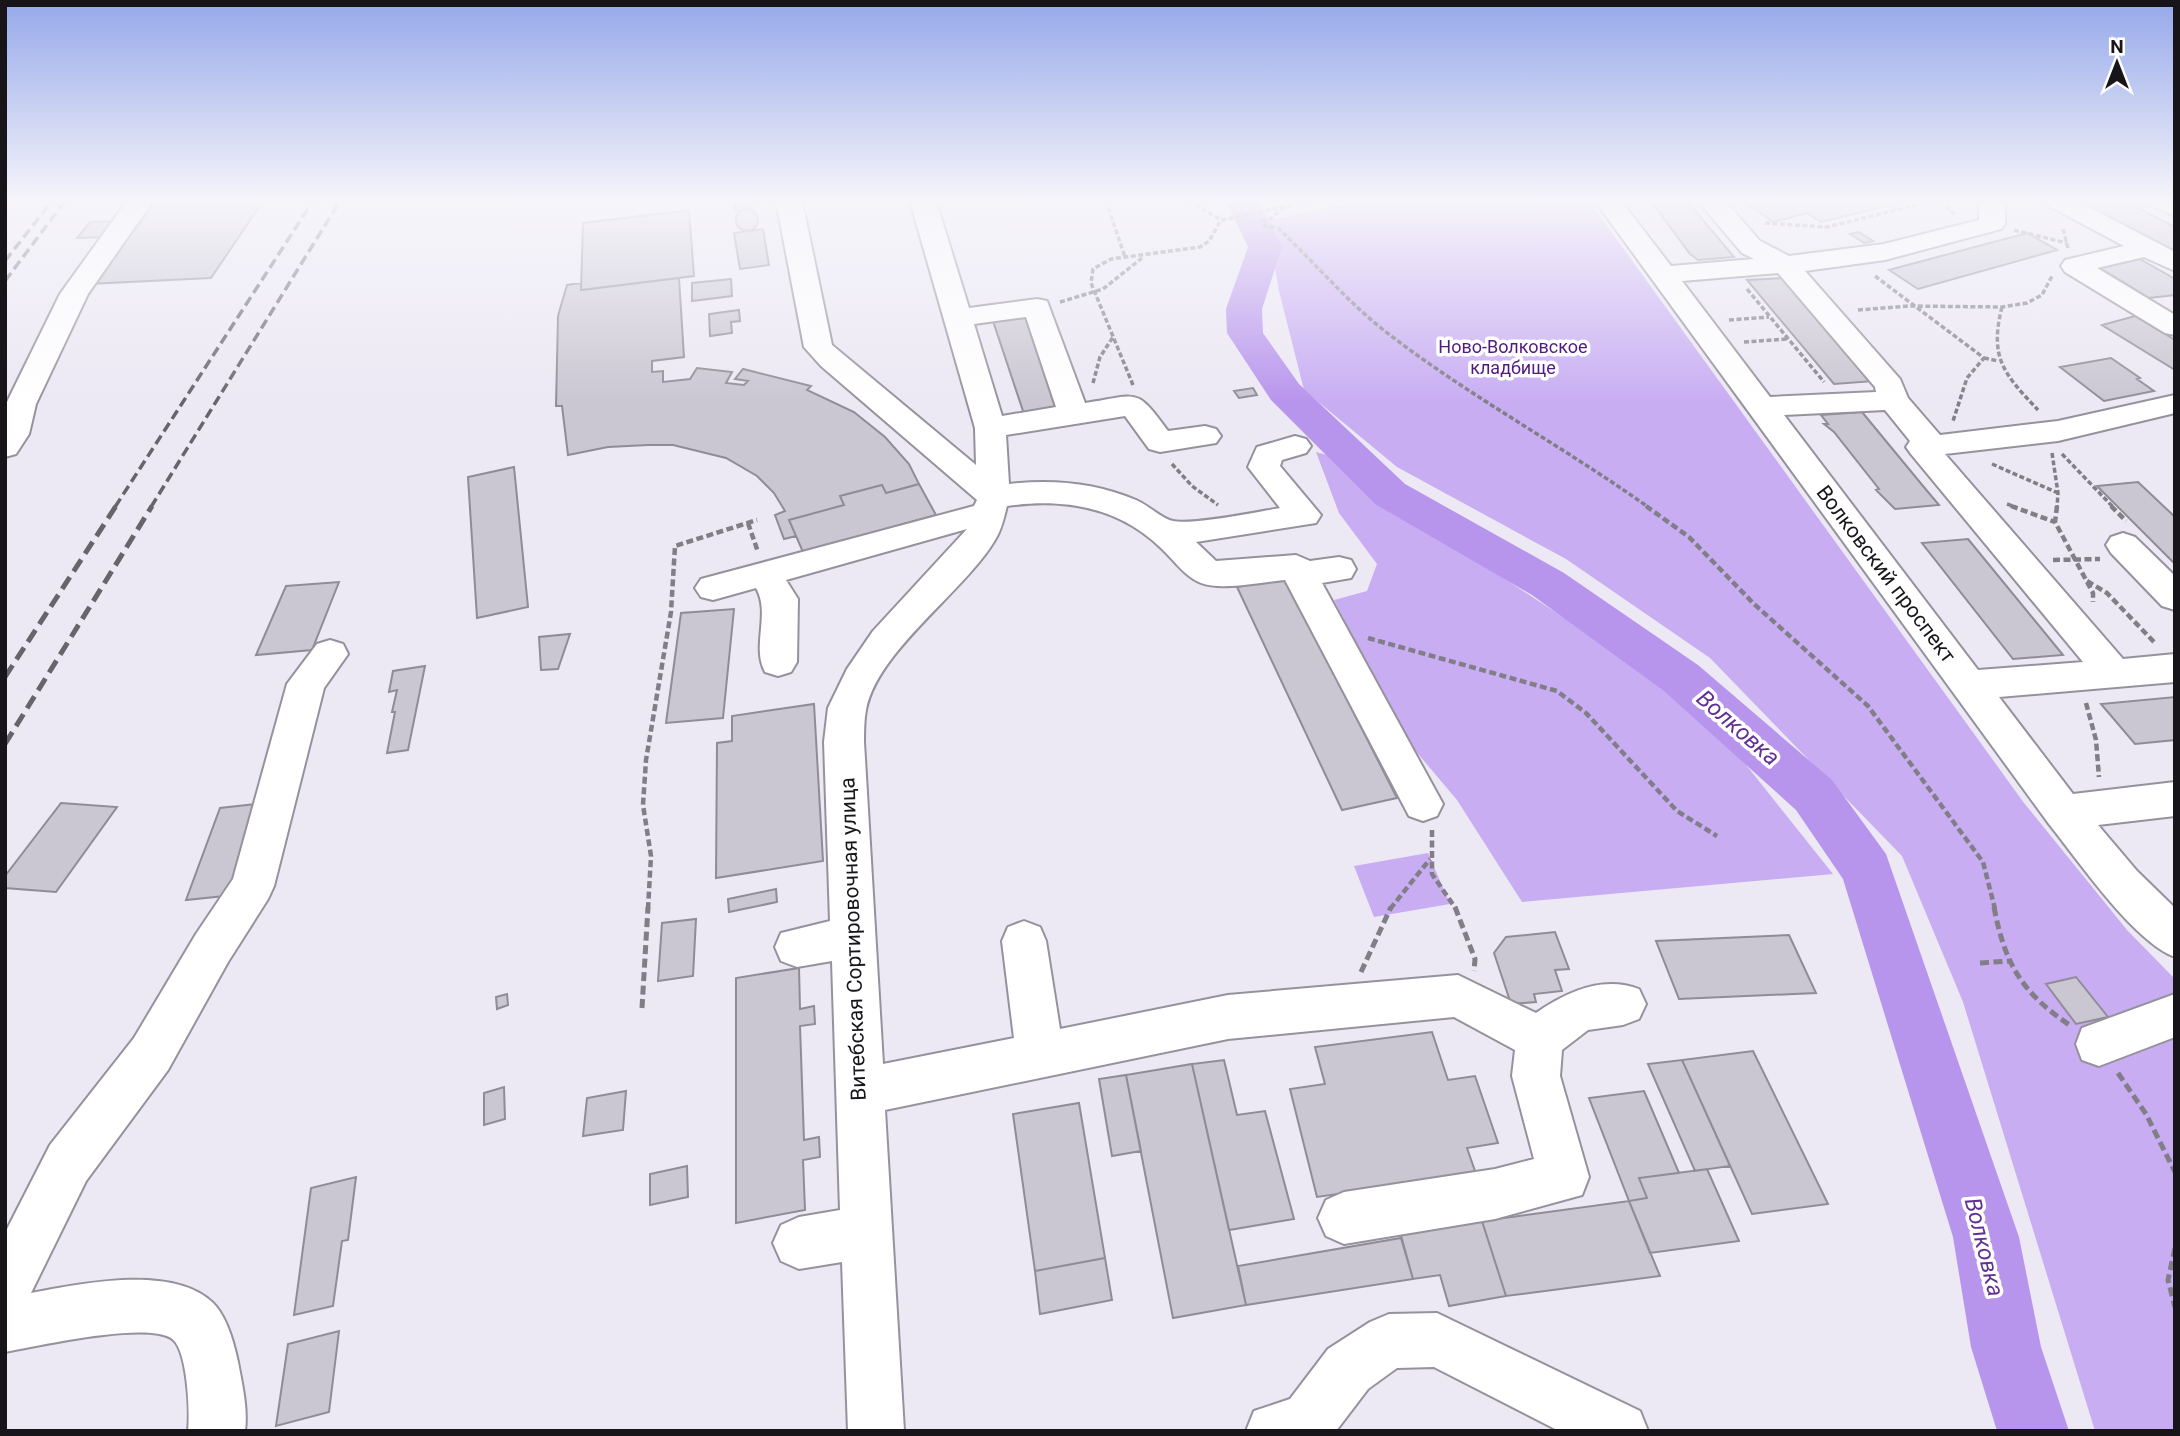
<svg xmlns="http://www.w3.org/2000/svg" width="2180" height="1436" viewBox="0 0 2180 1436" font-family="Roboto,sans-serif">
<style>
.green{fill:#c8adf3}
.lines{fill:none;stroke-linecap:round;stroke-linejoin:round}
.river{fill:#b895ed;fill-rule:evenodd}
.building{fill:#cac6d2;stroke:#908c97;stroke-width:2}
.minor-casing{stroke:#96929d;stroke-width:4}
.path-far2{stroke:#817e87;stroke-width:3.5;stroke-dasharray:5 2.5;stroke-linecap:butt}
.path-far1{stroke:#817e87;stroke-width:4.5;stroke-dasharray:7 3.5;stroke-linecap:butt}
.path{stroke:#817e87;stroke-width:5;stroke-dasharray:9 4.5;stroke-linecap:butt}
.minor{fill:#fff;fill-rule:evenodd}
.rail-far1{stroke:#67656c;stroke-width:3.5;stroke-dasharray:10 5;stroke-linecap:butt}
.rail{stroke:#67656c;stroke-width:5;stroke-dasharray:14 7;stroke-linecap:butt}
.labels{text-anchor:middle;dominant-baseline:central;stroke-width:7;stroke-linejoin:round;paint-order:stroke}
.far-park-label{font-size:18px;fill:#4f1b82;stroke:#fff}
.street-label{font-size:21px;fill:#17151a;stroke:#fff}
.water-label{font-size:23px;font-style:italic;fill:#603096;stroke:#fff}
</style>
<rect width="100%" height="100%" fill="#ece8f4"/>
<path class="green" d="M1362,201H1589L2024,803L2127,930L2175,979V1431H2095L1963,1002L1902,856L1710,658L1566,559L1397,467L1304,390L1279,291L1267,221Z
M1316,452L1364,465L1505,579L1642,669L1743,761L1833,874L1522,902L1457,800L1408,742L1334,600L1367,591L1377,564L1339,513Z
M1428,853L1450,904L1374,917L1354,866Z"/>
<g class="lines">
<path class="river" d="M1226,201H1258L1282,247L1262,309L1263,333L1299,384L1405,484L1564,573L1698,665L1832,780L1886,854L2019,1237L2041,1347L2069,1431H1997L1971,1347L1953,1237L1843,879L1796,810L1664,691L1532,595L1375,504L1271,400L1227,333L1226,309L1248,247Z"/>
</g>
<path class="building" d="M157,201H263L211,278L86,284L102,270Z
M1651,201H1687L1734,257L1698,260L1690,254Z
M1743,201H1787L1793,205L1803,203L1800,201H1908L1821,222L1807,213L1773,222Z
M2075,201H2122L2140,209L2175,227V249L2166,251Z
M751,203L752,209L735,211V205Z
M736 220a11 11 0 1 1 22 0a11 11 0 1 1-22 0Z
M689,210L694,276L581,290L583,223Z
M117,221L105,237L77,238L90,222Z
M763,229L769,265L740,269L734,233Z
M1859,232L1873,241L1864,243L1850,234Z
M2027,233L2057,250L1918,289L1889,270Z
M2140,259L2175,279V295L2149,298L2100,268Z
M679,278L684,357L652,361V372L663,371V382L690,379L697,368L732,372L726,383L744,385L748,381L735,379L743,369L811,386L807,390L854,412L885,437L909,464L919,484L886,493L882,485L840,496L844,505L789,520L796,536L784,539L775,515L785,511L774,493L757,476L726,458L673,445H648L608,447L568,455L562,406H556L558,316L567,285L581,283V290Z
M1785,278L1875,381L1834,384L1747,280Z
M731,279L732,296L692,301V283Z
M739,310L740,321L731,322L732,333L710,336L709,314Z
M1030,313L1065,408L1024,414L992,318Z
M2135,316L2175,340V370L2102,325Z
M2111,358L2140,378L2137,379L2154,391L2104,401L2060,367Z
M1253,388L1257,395L1239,398L1234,391Z
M1862,412L1923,486L1939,505L1895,509L1876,490L1879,489L1834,432L1824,424H1828L1821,415Z
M514,467L528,607L477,618L468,477Z
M2138,482L2175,517V564L2097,486Z
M919,484L936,515L803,552L789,520L844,505L840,496L882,485L886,493Z
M1968,539L2045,633L2063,655L2013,659L1922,543Z
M1285,578L1296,599L1397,798L1342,810L1237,587Z
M339,582L312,650L256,655L286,586Z
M734,609L723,718L666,723L681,613Z
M570,634L558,669L541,670L539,637Z
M425,666L408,750L387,753L395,712H392L397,690L389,692L393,671Z
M2175,697V740L2135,744L2101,704Z
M814,704L823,861L716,878L717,743L732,741V716Z
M61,803L117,807L56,892L5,888V876Z
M266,803L234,895L186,900L220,808Z
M776,889L777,902L729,912L728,899Z
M696,919L693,976L658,981L662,923Z
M1555,932L1569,969L1555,970L1562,991L1534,994L1536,1002L1511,1004L1494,953L1506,937Z
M1789,935L1816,993L1679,999L1656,941Z
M799,968L800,1009L814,1006L815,1024L800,1026L804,1140L819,1137L820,1157L803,1160L805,1210L736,1223V978Z
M2076,977L2108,1017L2076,1024L2046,984Z
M507,994L508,1005L497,1009L496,997Z
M1432,1032L1448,1080L1475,1076L1498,1143L1467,1148L1476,1174L1317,1197L1290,1089L1325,1084L1315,1047Z
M1753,1051L1828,1204L1752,1214L1682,1060Z
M1224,1060L1237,1115L1265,1111L1294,1219L1229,1230L1192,1064Z
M1682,1060L1730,1166L1695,1171L1648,1064Z
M1192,1064L1246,1305L1173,1318L1126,1075Z
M1126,1075L1141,1151L1112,1156L1099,1079Z
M504,1087L505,1119L484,1125V1093Z
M626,1091L623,1130L583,1136L587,1098Z
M1644,1091L1679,1173L1639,1178L1647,1198L1629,1201L1589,1098Z
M1079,1103L1105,1258L1035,1271L1013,1114Z
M687,1166L688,1197L650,1205V1174Z
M1707,1169L1739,1241L1650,1253L1629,1201L1647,1198L1639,1178Z
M356,1177L348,1240L342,1241L333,1306L294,1315L311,1188Z
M1629,1201L1660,1276L1506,1296L1482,1221Z
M1482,1221L1506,1296L1449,1306L1440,1275L1413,1279L1400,1232Z
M1401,1238L1413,1279L1246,1305L1238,1266Z
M1105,1258L1112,1300L1040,1314L1035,1271Z
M339,1331L329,1412L276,1426L288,1344Z"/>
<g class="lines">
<defs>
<path id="minor" d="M127,201H153L88,294L36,404L29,434L16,454L5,457L6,404L60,294Z
M776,201H802L832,345L976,465L975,428L910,201H936L969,308L1037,299L1047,301L1085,403C1139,395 1135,386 1168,431L1205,426L1216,429L1221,436L1216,443L1160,452L1149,449L1125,416L1006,435L1009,484C1053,479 1096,483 1136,500C1148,505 1162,519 1173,521C1194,525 1257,512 1280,508L1248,467L1257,447L1295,436L1306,439L1311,446L1306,453L1282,460L1280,466L1321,515L1316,523L1196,542L1216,561L1296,555L1310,561L1339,557L1351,560L1356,569L1351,578L1322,583L1443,804L1437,816L1423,821L1409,816L1285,580C1263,582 1221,591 1201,583C1185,577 1173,559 1161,548C1119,507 1064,498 1007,506C1004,517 1002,529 995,540C965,591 877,651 866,710C864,720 864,732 864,742L883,1064L1014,1038L1002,941L1008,927L1024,921L1040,927L1046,941L1060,1029L1228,995L1458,975L1536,1013C1566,992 1603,975 1639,989L1646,1004L1639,1019L1623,1025L1588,1030L1562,1050L1560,1076L1589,1177L1582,1195L1495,1219L1344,1244L1326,1236L1318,1218L1326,1200L1344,1192L1495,1169L1534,1159L1512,1076L1515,1050L1454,1017L1228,1039L885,1110L904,1431H848L842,1262L799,1269L781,1261L773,1243L781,1225L799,1217L840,1210L832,961L797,967L781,961L775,947L781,933L830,921L824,742L828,708L847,669L873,631L967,529L786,580L798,599L797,662L791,672L778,676L765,672C751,646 771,614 756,588L713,600L701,597L695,588L701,579L974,506L977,500L821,366L804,347ZM1026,317L1056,407L1002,416L974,324Z
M1595,201H1621L1671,266L1754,259L1742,253L1698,201H1725L1760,241L1789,256L1884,244L1979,220V201H2005V224L2001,229L1885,260L1805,271L1900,379L1908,398L1940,435L2058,421L2175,395V413L2058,441L1945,454L2123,659L2175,654V682L1999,697L2073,794L2175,782V816L2098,825L2137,871L2175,908V957C2133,941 2078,860 2049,824ZM1778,273L1875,387L1876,392L1770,397L1682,281ZM1885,410L1910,441L1906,447L1911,454L2083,662L1978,670L1784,415Z
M2045,201H2077L2175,252V271L2144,257L2097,268L2175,315V335L2165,333L2065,272L2061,266L2065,260L2124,246L2049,206Z
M2148,201H2175V216L2152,206Z
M2123,533L2135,537L2175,576V610L2162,606L2111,553L2106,545L2111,537Z
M330,640L343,644L348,654L324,688L274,886L268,899L228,962L168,1070L86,1181L31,1293C80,1284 173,1264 213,1303C227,1317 234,1343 238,1362C242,1384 248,1408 245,1431H188C190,1413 188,1348 171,1338C143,1322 38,1346 5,1352V1233L50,1145L134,1038L196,934L233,879L287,684L317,644Z
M2175,994V1037L2099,1066L2082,1060L2076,1044L2082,1028Z
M1437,1313L1640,1411L1648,1431H1559L1434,1367L1397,1368L1368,1389L1336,1431H1246L1254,1411L1290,1399L1328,1349L1370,1322L1389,1314Z"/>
</defs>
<use href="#minor" class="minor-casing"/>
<path class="path-far2" d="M1106,201L1125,257
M1189,201L1221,220L1313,201
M1940,201L1955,214
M1284,207L1272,218L1262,221L1265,226L1278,228C1315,263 1350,305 1390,335C1472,398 1564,447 1648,507
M1765,223L1827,227L1933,201
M2063,229L2068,248
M2014,230L2067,243
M1875,276L1984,358L1967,378L1953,421
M1747,289L1824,382
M1060,302L1103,289L1142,258
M2002,307C1989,358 2004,374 2038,410
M1858,310L1909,306L2002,307L2027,303L2042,295L2052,276
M1729,320L1769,317
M1744,342L1787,339
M1984,358L1998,361
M1093,383L1100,357L1113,337
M1133,385L1091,283L1093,269L1111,259L1200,247L1209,241L1221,220
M2052,453L2058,493L2057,507
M2062,454L2113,507
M1172,464L1192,486L1218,505
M1992,464L2058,493
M2007,504L2016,507"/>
<path class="path-far1" d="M1646,506L1689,537L1754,604L1868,706L1983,862L1995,909
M2011,506L2055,522
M2057,506L2055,522L2093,593V602
M2111,506L2126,521
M748,523L758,552
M2053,560L2100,559
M2087,581L2107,593L2155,643
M1368,638L1557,691L1586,713L1677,811L1717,836
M2086,703L2096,740L2099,777
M1432,830V874L1456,909
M648,909L651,856L643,805L646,760L671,612L675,546L757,520
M1390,909L1430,859"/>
<path class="path" d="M1455,907L1475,959L1474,971
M1994,907C2005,965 2022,993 2071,1026
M1980,963L2009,961
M1361,972L1391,907
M642,1008L648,907
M2118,1073L2146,1114L2175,1172
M2175,1248L2168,1280L2175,1307"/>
<use href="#minor" class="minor"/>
<path class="rail-far1" d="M5,261L52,201
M5,281L65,201
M115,507L313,201
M151,507L340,201"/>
<path class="rail" d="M5,677L116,506
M5,744L152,506"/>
</g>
<linearGradient id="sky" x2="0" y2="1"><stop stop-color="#95a8ea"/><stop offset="0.5" stop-color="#f6f5fa"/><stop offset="1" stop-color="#f6f5fa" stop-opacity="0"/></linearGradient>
<rect width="2180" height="402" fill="url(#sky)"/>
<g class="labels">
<g class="far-park-label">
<text x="1513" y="346">Ново-Волковское<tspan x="1513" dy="21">кладбище</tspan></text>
</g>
<g class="street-label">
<text transform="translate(1886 574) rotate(53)">Волковский проспект</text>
<text transform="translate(853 939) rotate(-92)">Витебская Сортировочная улица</text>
</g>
<g class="water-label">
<text transform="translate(1738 728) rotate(41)">Волковка</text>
<text transform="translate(1984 1247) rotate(76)">Волковка</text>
</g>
</g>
<rect width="2180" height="1436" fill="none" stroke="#17151a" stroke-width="14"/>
<g transform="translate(2117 63)" stroke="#ffffff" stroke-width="5" paint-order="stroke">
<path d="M0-5L12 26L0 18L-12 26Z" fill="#17151a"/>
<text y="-10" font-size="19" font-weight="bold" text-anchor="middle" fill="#17151a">N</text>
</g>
</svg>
